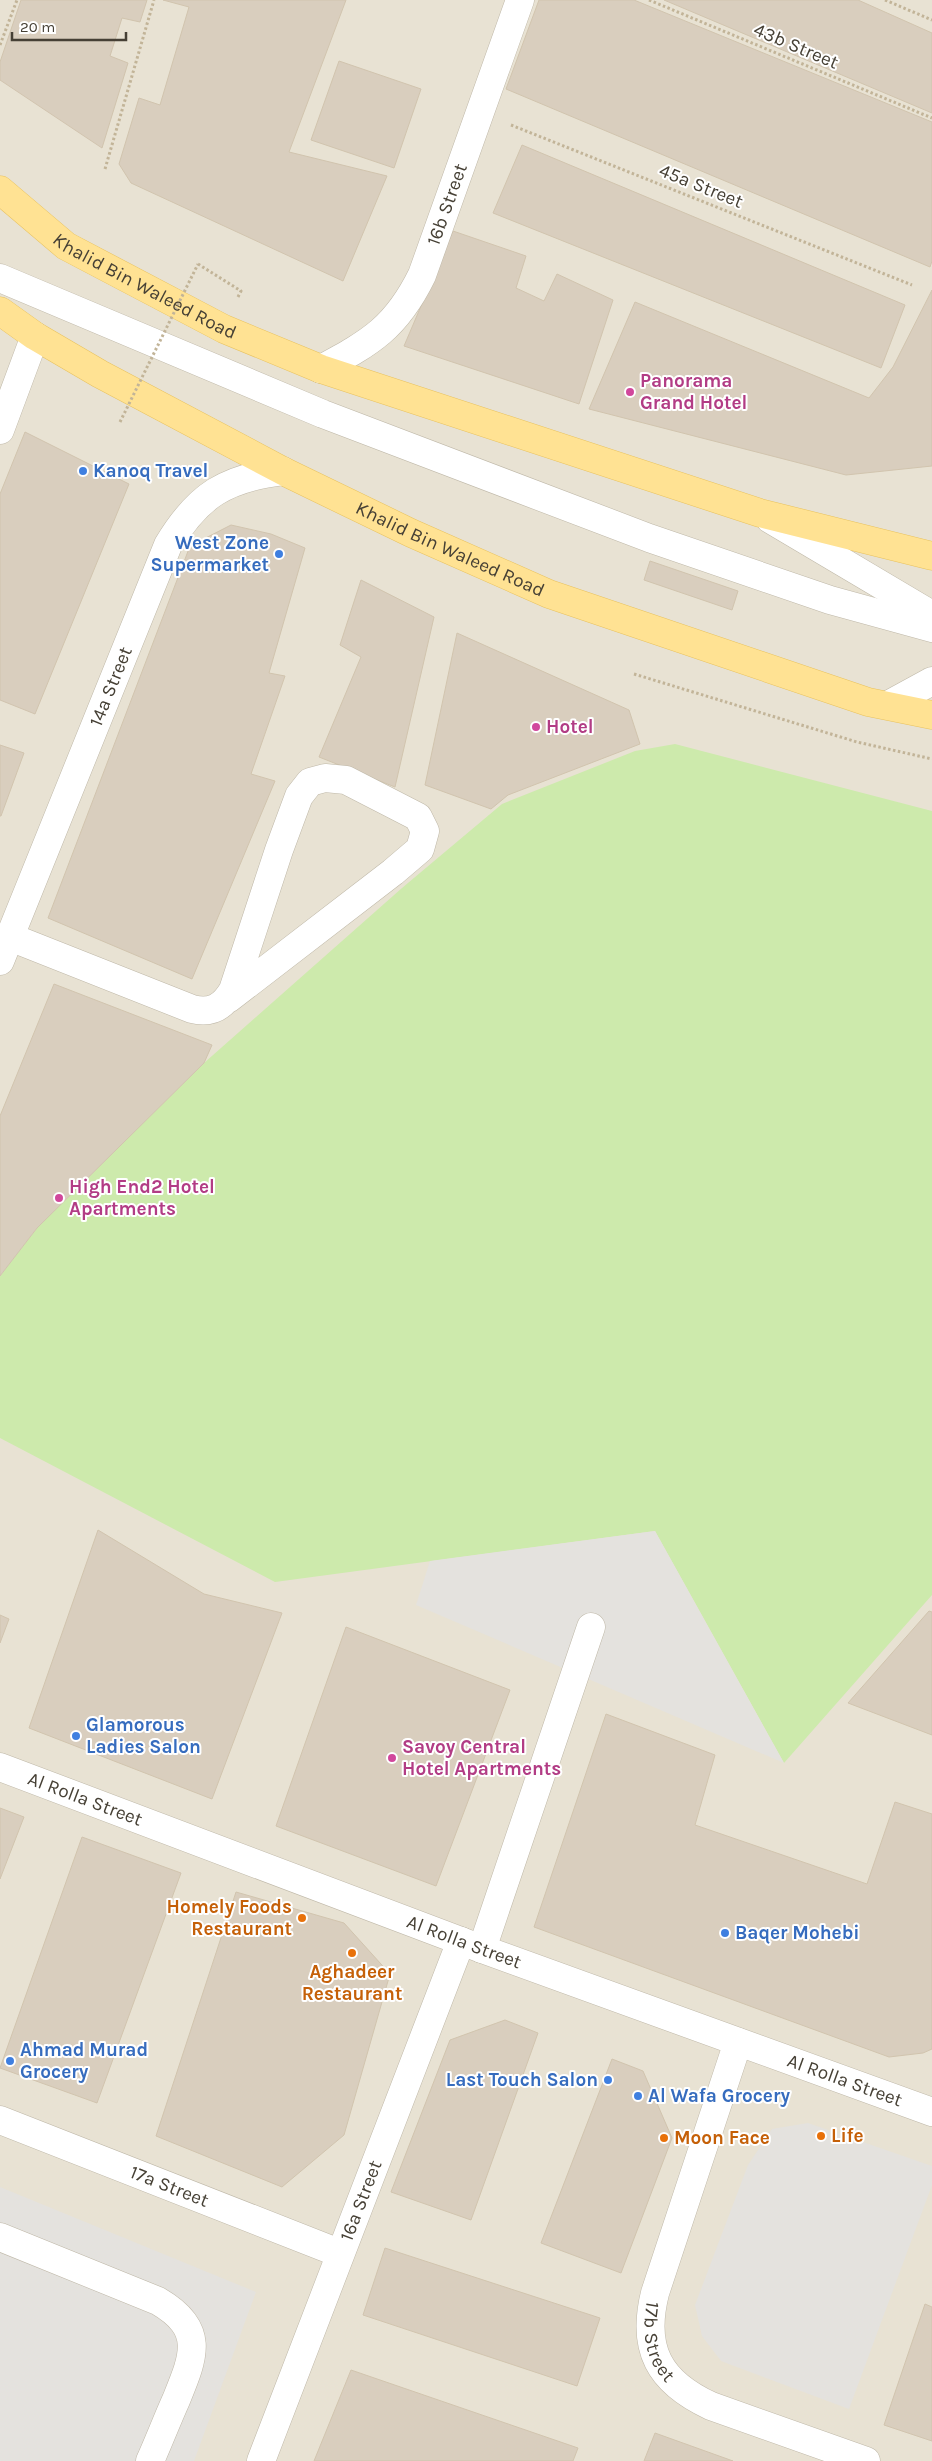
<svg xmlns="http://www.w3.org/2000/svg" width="932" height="2461" viewBox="0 0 932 2461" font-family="Karla,sans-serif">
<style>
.residential{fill:#e8e2d3}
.green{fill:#cdeaac}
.parking{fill:#e4e2de}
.building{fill:#d9cebe;stroke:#d1c4ae}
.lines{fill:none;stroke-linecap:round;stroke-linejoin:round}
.minor-casing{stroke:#bfb8a8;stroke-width:29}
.major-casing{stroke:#e8c25f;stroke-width:29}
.path{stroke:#c2b498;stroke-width:3;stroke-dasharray:2.5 2.5;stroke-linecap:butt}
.minor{stroke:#fff;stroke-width:28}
.major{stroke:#ffe293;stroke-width:28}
.path-bridge{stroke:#c2b498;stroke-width:3;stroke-dasharray:2.5 2.5;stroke-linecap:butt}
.hotel-dot{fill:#d1479c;stroke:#fff;stroke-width:2}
.shop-dot{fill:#3f7fe0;stroke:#fff;stroke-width:2}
.food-dot{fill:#e8710a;stroke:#fff;stroke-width:2}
.labels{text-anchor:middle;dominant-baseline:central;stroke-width:4;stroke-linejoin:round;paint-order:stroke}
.street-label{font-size:19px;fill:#464035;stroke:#fff}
.hotel-label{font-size:19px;font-weight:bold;fill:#b23c85;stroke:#fff;text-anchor:start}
.shop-label{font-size:19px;font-weight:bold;fill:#366cbe;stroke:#fff;text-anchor:start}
.food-label{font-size:19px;font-weight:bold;fill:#c56008;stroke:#fff;text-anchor:start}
</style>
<rect width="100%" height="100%" fill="#f4f0e6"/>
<path class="residential" d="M0,0H932V2461H0Z"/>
<path class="green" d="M675,744L932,811V1595L784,1763L655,1531L275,1582L0,1438V1276L37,1228L204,1063L402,888L502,804L635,751Z"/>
<path class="parking" d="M655,1531L784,1763L416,1605L430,1561Z
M808,2123L932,2166V2185L849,2409L721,2361L702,2336L695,2305L748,2165L772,2129Z
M0,2187L256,2292L194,2461H0Z"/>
<path class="building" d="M21,0H147L140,22L122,18L110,56L128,63L102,148L0,80V62Z
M163,0H346L289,152L387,176L343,281L131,183L119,164L139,98L160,105L189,7Z
M539,0H634L932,122V261L930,267L506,89Z
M664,0H858L932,33V113Z
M339,61L421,89L394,168L311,140Z
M522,145L905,305L881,368L493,213Z
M453,231L526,256L516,288L544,301L557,274L613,300L579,404L404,346Z
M932,290V466L846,475L589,409L635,302L869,398L893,367Z
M25,432L129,484L35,714L0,700V494Z
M231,525L271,534L305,548L269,673L285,676L251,774L275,781L192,979L48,918L190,546Z
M650,561L738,591L732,610L644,580Z
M361,580L434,617L395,787L319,757L361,657L340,645Z
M457,633L629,710L640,744L508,795L491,809L425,785Z
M0,745L24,753L1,816H0Z
M54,984L212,1045L204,1063L37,1228L0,1276V1116Z
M98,1530L204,1594L282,1613L212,1799L29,1728Z
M929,1611L932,1612V1735L848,1703Z
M0,1615L9,1619L0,1643Z
M346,1627L510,1690L436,1886L276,1826Z
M606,1714L715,1755L695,1825L867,1884L895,1802L932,1814V2049L923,2053L889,2057L534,1927Z
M0,1808L24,1817L0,1879Z
M82,1837L181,1873L97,2103L0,2068Z
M236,1892L344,1923L390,1974L344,2135L282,2187L156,2136Z
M505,2020L538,2033L471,2220L391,2192L450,2040Z
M612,2059L643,2071L672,2138L621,2273L541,2243Z
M385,2248L600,2318L577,2386L363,2315Z
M925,2304L932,2307V2441L884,2425Z
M351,2370L578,2448L573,2461H314Z
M655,2433L733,2461H644Z"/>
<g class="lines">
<defs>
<g id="minor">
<path d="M0,278L323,414L649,538L830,600L932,628"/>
<path id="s1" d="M321,369C371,342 396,328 422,275L520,0"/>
<path d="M0,430L35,336"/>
<path d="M770,519L932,615"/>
<path d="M888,705L932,681"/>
<path d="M10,937L192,1009C211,1014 223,1007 233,990L279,850L299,796L310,782L325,778L346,780L418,817L425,831L420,849L393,872L228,999"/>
<path id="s2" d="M0,961L168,545C198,495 226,478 283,471"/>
<path id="s3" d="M0,1767L482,1949L932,2112"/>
<path d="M482,1949L591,1627"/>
<path id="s4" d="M738,2042L655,2293C641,2349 659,2382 711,2406L866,2461"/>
<path id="s5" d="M0,2120L339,2253"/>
<path d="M0,2237L158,2301C206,2329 194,2356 176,2400C167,2420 159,2441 150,2461"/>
<path id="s6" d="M261,2461L461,1941"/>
</g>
<g id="major">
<path id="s7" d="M0,190L66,246L224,329L321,369L760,513L932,556"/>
<path id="s8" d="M0,311L35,336L100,374L283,471L411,533L549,594L868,702L932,715"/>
</g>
</defs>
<use href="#minor" class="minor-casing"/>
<use href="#major" class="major-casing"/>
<path class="path" d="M649,0L932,118
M885,0L932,20
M0,45L17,0
M511,125L912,285
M105,169L154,0
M198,264L241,291L237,299
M634,674L857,742L932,759"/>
<use href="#minor" class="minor"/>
<use href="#major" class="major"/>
<path class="path-bridge" d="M120,422L198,264"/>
</g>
<g class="hotel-dot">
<circle cx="630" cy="392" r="5"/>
<circle cx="536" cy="727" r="5"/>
<circle cx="59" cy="1198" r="5"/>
<circle cx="392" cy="1758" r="5"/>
</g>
<g class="shop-dot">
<circle cx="83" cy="471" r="5"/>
<circle cx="279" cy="554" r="5"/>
<circle cx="76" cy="1736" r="5"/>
<circle cx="725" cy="1933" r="5"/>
<circle cx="10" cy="2061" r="5"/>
<circle cx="608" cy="2080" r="5"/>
<circle cx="638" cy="2096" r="5"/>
</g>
<g class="food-dot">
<circle cx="302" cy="1918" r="5"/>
<circle cx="352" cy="1953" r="5"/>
<circle cx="821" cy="2136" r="5"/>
<circle cx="664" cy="2138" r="5"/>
</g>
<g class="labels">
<g class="street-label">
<text transform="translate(796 46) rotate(23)">43b Street</text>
<text transform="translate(701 186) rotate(22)">45a Street</text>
<text stroke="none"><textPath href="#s1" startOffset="216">16b Street</textPath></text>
<text stroke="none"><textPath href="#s7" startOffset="175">Khalid Bin Waleed Road</textPath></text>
<text stroke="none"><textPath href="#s8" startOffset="510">Khalid Bin Waleed Road</textPath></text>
<text stroke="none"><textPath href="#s2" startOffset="296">14a Street</textPath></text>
<text stroke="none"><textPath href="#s3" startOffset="91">Al Rolla Street</textPath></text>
<text stroke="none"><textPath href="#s3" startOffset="496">Al Rolla Street</textPath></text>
<text stroke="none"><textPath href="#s3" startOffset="901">Al Rolla Street</textPath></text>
<text stroke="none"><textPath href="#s5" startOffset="182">17a Street</textPath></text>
<text stroke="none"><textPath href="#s6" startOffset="279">16a Street</textPath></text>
<text stroke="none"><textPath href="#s4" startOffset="315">17b Street</textPath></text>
</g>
<g class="hotel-label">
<text x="640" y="381">Panorama<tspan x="640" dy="22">Grand Hotel</tspan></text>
<text x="546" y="727">Hotel</text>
<text x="69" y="1187">High End2 Hotel<tspan x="69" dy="22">Apartments</tspan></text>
<text x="402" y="1747">Savoy Central<tspan x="402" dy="22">Hotel Apartments</tspan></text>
</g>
<g class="shop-label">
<text x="93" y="471">Kanoq Travel</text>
<text x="269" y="543" text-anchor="end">West Zone<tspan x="269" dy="22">Supermarket</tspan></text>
<text x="86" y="1725">Glamorous<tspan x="86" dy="22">Ladies Salon</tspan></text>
<text x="735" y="1933">Baqer Mohebi</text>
<text x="20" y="2050">Ahmad Murad<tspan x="20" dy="22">Grocery</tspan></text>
<text x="598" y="2080" text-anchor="end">Last Touch Salon</text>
<text x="648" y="2096">Al Wafa Grocery</text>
</g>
<g class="food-label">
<text x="292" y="1907" text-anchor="end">Homely Foods<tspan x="292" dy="22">Restaurant</tspan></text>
<text x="352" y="1972" text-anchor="middle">Aghadeer<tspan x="352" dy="22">Restaurant</tspan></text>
<text x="831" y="2136">Life</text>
<text x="674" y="2138">Moon Face</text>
</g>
</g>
<path d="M12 32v8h114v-8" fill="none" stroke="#464035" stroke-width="2.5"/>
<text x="20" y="32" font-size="15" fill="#464035" stroke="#ffffff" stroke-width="4" paint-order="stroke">20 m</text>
</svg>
